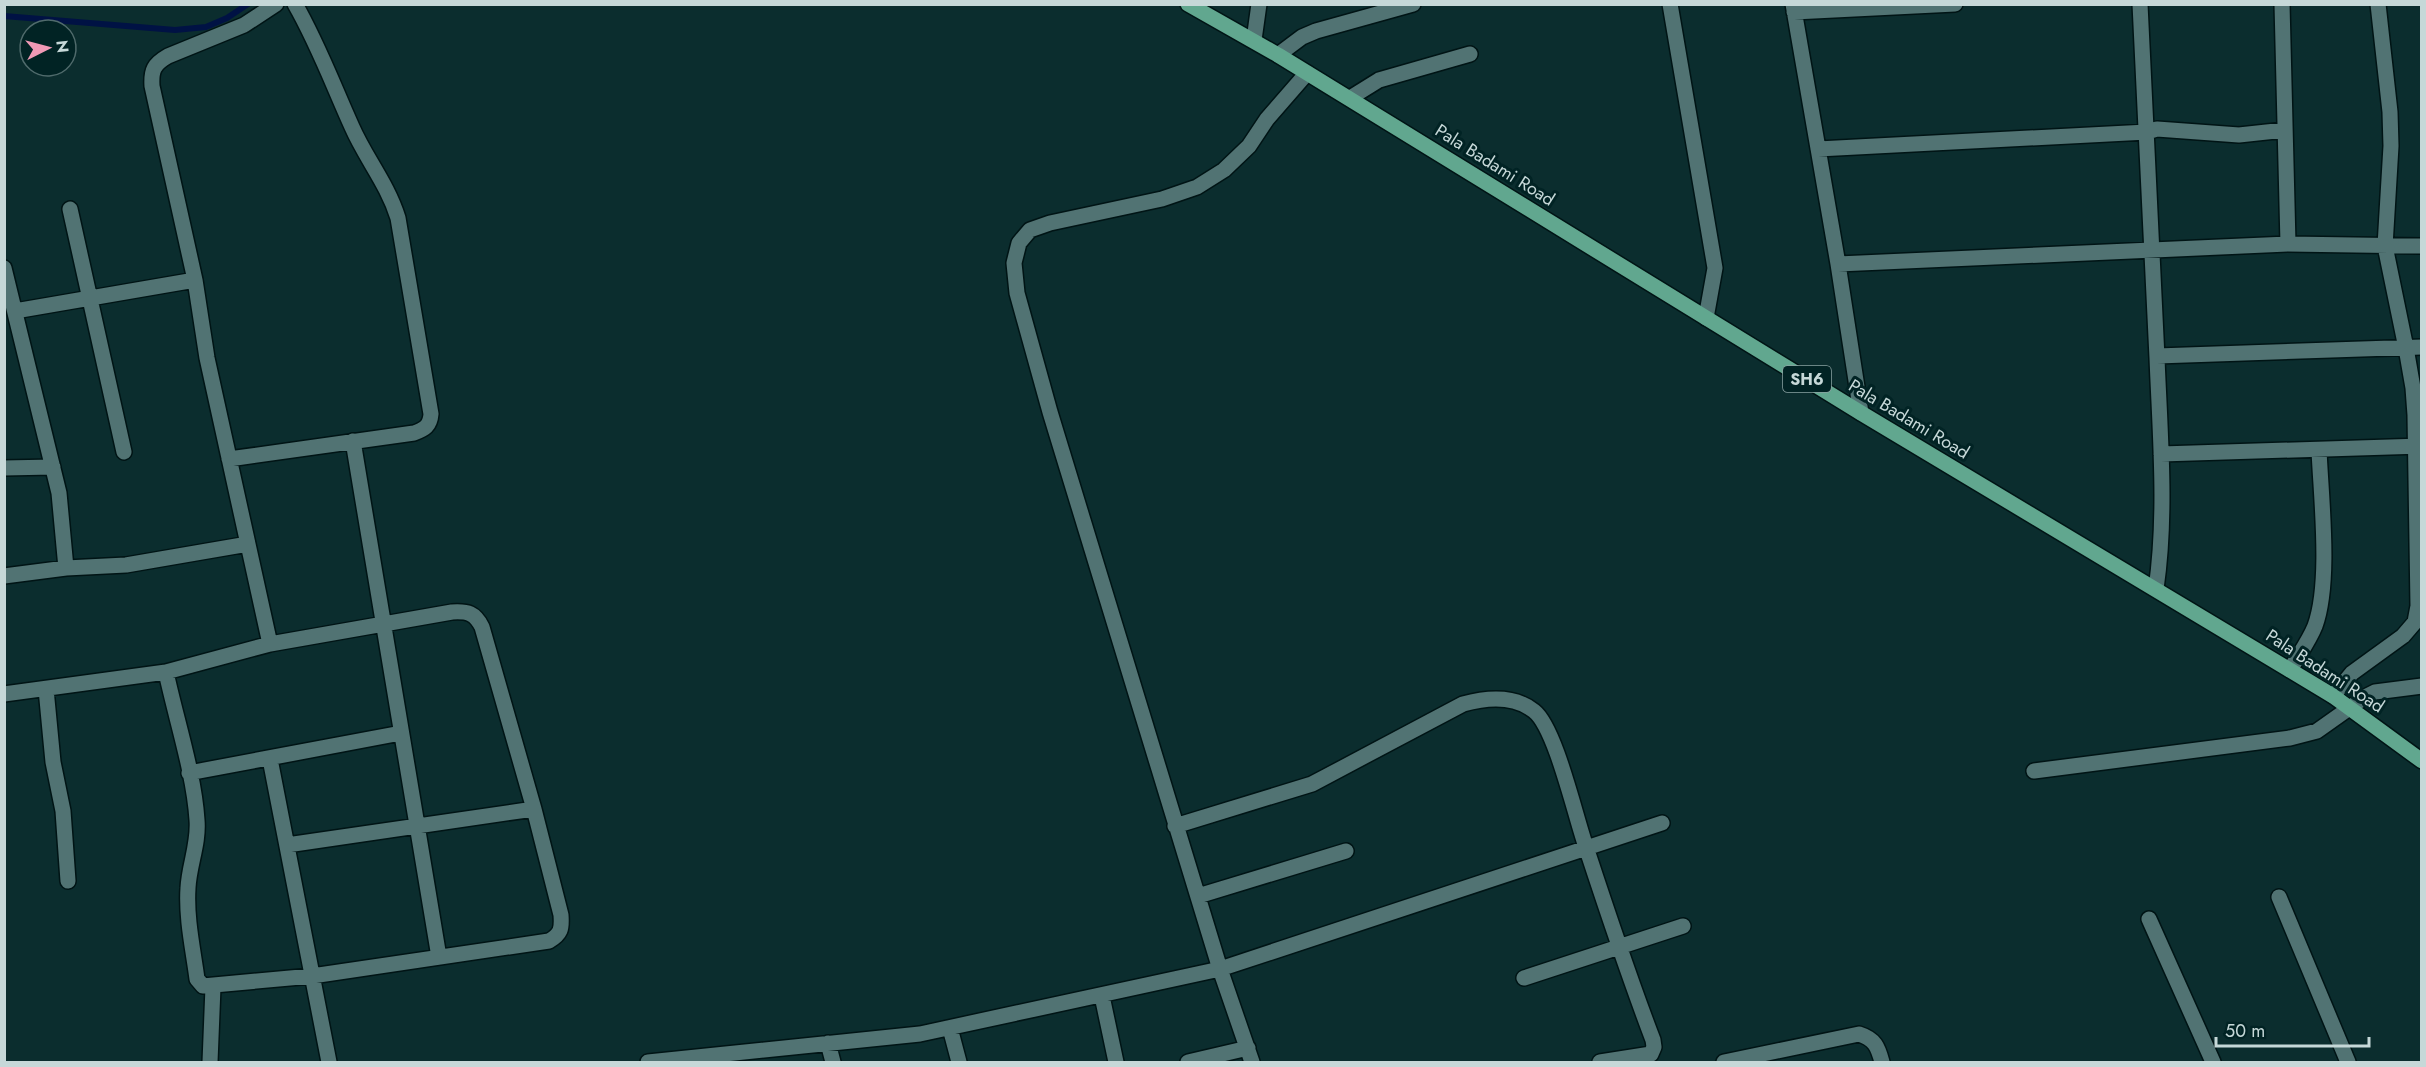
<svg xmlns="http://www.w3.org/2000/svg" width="2426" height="1067" viewBox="0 0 2426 1067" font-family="Jost,sans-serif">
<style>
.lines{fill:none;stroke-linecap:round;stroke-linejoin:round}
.stream{stroke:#001244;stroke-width:6}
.minor-casing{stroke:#001415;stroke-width:18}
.major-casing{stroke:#001415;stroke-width:18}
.minor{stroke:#517373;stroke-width:15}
.major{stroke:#61a78f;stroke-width:15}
.labels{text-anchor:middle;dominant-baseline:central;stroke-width:6;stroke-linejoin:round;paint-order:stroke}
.shield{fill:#012324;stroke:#8ba2a2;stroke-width:1.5}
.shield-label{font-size:16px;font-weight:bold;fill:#c6d8d8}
.street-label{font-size:18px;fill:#c6d8d8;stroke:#012324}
</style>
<rect width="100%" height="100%" fill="#0b2d2e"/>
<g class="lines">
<path class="stream" d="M4,16L175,30L206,27L227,18L248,4"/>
<defs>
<path id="minor" d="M1670,4L1715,268L1706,318
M1793,4L1838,264L1861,413
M2140,4C2146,122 2152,240 2157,358C2160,435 2167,513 2156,589
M2282,4L2288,244
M1794,12L1955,4
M1254,40L1259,4
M1278,55L1302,37L1316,31L1413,4
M1350,98L1379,80L1470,54
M1818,149L2147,132L2157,129L2239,135L2285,130
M70,209L124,452
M1838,264L2288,244L2422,246
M4,268L59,493L66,568
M15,311L195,280
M2157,356L2422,347
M353,441L439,957
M2161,454L2422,446
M229,459L414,433C425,429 430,426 431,414L398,218C387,183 366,159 352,127C333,85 318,44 295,4
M4,468L53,467
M4,576L66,568L126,565L248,544
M270,644L207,358L195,280L152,86C151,70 154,64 168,56L244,25L276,4
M2290,670C2298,656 2309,641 2315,626C2331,582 2321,498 2319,450
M46,689L53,762L63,811L68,881
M4,694L166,672L270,644L452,612C468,611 475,613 482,627L534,809L561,915C562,929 561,934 549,941L312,976L203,986L197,979C193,949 186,918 188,888C189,865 199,844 197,820C194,773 176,719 166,672
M2333,696L2352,673L2403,636L2415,622L2418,606L2415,415L2413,388L2406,348L2385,246L2391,146L2390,112L2378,4
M270,759L329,1062
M2034,771L2290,738L2317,731L2365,697L2375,692L2422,686
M189,773L401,733
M1175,826L1312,784L1463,704C1485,698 1514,695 1534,711C1556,728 1576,820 1587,850C1608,914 1629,977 1653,1040L1654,1047L1651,1054L1600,1062
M287,845L534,809
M1198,896L1346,851
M2279,897L2348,1062
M2149,919L2213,1062
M1524,978L1683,926
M1102,996L1116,1062
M950,1028L959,1062
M828,1043L833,1062
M210,1062L213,987
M648,1062L920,1034L1220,969L1050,412L1017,293L1014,263L1019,243L1030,230L1050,223L1162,199L1197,187L1224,170L1249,146L1267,119L1307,73
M1188,1062L1248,1048
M1252,1062L1220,969L1662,823
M1724,1062L1859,1034C1875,1039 1878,1047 1882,1062"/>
<path id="major" d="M1188,4L1278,55L1861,413L2333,696L2422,761"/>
</defs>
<use href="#minor" class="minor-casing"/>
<use href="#major" class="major-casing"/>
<use href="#minor" class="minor"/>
<use href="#major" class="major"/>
</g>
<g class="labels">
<rect class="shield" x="1783" y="366" width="48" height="26" rx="4.5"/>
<g class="shield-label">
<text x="1807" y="379">SH6</text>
</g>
<g class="street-label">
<text transform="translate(1495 165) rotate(32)">Pala Badami Road</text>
<text transform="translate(1909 419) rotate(31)">Pala Badami Road</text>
<text transform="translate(2325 671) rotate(33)">Pala Badami Road</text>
</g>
</g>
<rect width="2426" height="1067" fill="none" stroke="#c6d8d8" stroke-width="12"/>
<g transform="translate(48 48) rotate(84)"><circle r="28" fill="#012324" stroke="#506b6c" stroke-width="1.5"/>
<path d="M0-4.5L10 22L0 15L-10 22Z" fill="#f09ab6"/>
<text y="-9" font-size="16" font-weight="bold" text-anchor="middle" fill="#c6d8d8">N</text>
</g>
<path d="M2216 1037v9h153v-9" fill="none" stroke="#c6d8d8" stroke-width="3"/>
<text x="2225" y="1037" font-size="18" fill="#c6d8d8" stroke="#012324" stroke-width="4.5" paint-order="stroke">50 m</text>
</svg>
